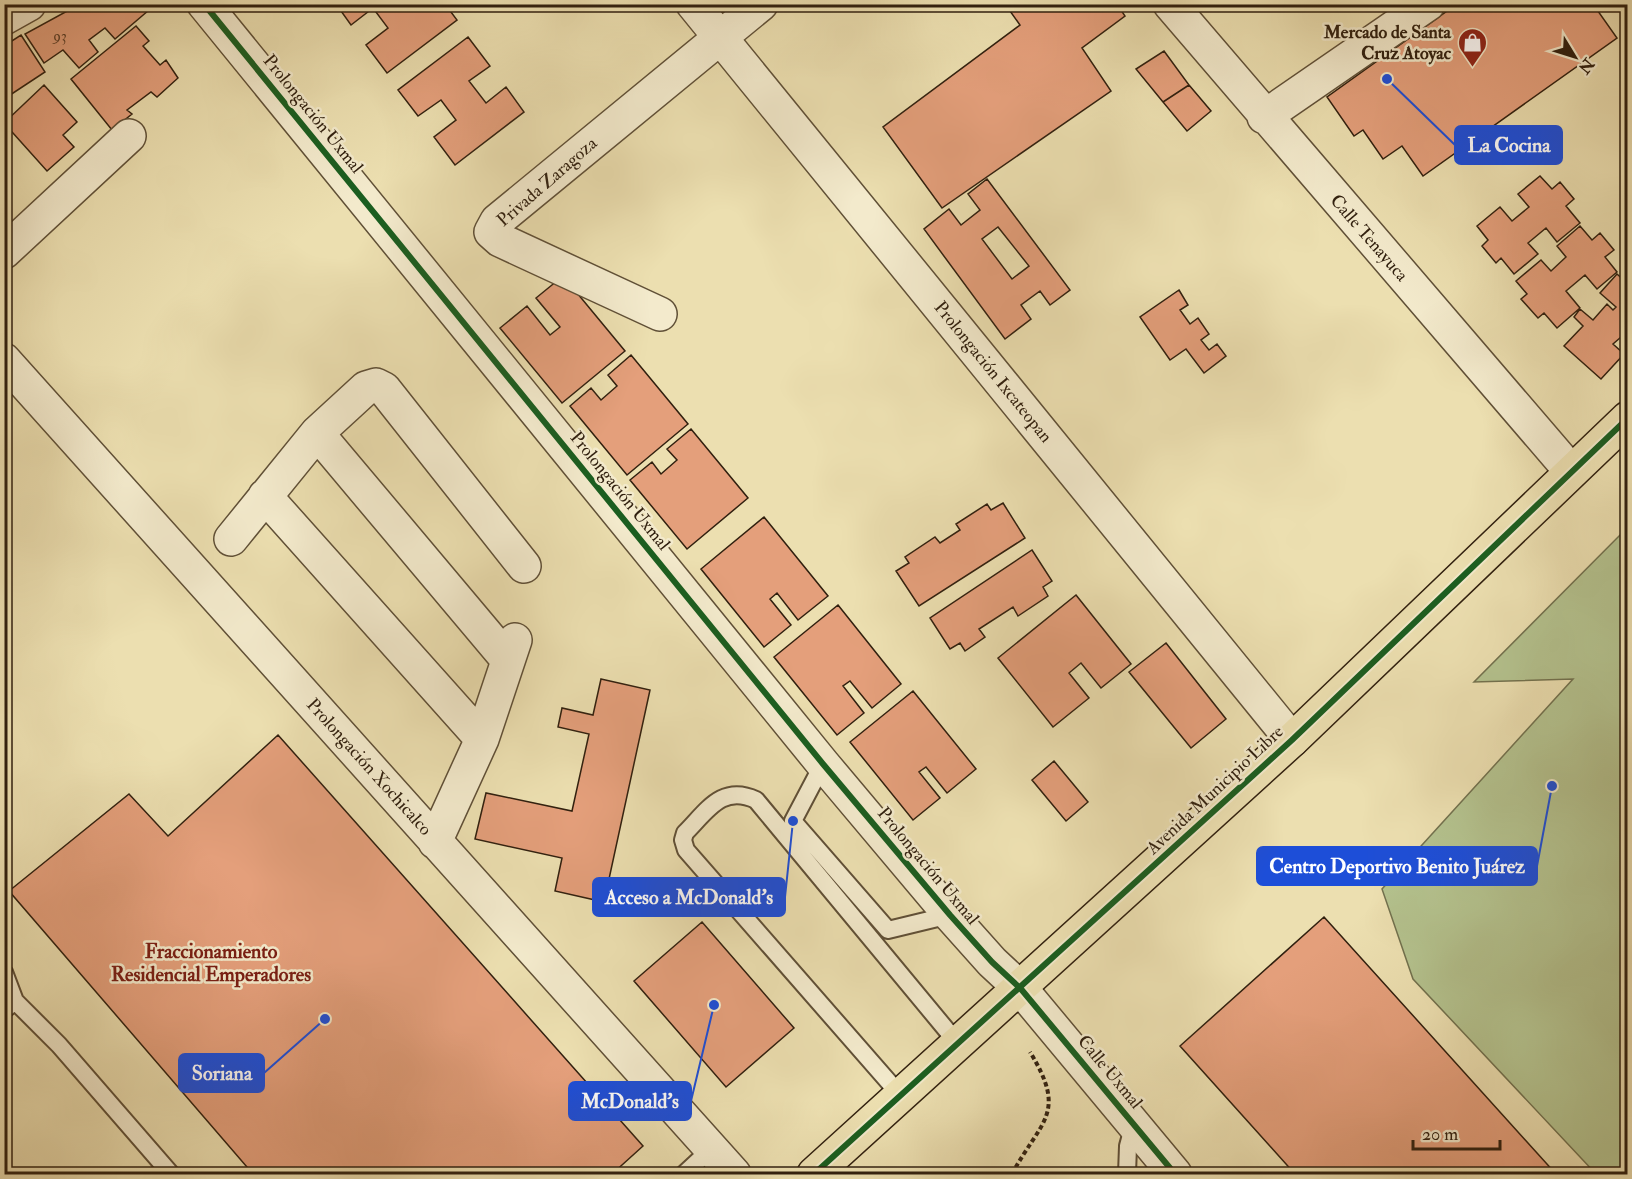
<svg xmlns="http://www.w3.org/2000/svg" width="1632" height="1179" viewBox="0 0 1632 1179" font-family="'IM FELL Double Pica',serif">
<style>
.green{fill:#b4c28e;stroke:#72714e;stroke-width:1.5}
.building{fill:#e49f7b;stroke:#31200f;stroke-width:1.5;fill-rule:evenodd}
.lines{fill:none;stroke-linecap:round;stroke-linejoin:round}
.service-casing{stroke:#605037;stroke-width:20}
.minor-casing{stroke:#605037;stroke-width:36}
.primary-casing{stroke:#31200f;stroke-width:36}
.path{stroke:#31200f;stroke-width:4;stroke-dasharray:4.5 3;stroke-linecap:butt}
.service{stroke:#f3eacc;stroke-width:16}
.minor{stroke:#f3eacc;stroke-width:33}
.primary{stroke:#ecdfb0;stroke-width:33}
.cycleway-casing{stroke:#f3eacc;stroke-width:10}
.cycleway{stroke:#1b5e20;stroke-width:6}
.labels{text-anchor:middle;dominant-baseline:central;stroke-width:5;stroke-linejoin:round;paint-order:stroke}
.number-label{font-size:15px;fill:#5e402a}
.poi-label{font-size:18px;font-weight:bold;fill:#31200f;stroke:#f3eacc;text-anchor:end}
.street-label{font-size:18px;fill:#31200f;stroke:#f3eacc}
.neighbourhood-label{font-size:20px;font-weight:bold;fill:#7a1f14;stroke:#f3eacc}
.leader{fill:none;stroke:#1d4ed8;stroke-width:2}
.callout-dot{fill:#1d4ed8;stroke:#f3eacc;stroke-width:2}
.callout{fill:#1d4ed8;stroke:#1d4ed8;stroke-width:2}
.callout-label{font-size:20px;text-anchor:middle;font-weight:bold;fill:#fff}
</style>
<rect width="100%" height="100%" fill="#ecdfb0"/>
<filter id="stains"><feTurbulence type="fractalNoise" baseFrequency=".00333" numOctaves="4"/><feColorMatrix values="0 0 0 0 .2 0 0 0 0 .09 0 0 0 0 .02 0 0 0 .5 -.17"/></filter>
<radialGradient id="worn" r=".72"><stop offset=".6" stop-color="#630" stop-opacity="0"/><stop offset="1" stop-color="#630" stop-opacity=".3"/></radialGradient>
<path class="green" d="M1627,528V1174H1596L1413,979L1382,889L1573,679L1474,682Z"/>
<path class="building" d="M80,4H156L115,39L105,28L89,40L98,52L79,68L63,50L44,63L25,34Z
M336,4H413L418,11L427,4H445L457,20L387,73L366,45L388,28L373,8L351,25Z
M1005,4H1117L1125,16L1082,48L1111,91L942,208L883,127L1020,25Z
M1457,4H1593L1617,38L1423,176L1402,146L1383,159L1363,130L1354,136L1327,97Z
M136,26L149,41L143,46L160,65L166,60L178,78L157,97L151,92L127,110L132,114L112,130L71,79Z
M21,35L45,72L4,99V46Z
M468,37L490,66L469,81L486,103L506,87L524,112L455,165L434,137L456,120L441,100L418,116L398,90Z
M1164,51L1189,85L1163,102L1136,69Z
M44,85L77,122L63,135L74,147L47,171L4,123Z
M1189,85L1211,111L1187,131L1163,102Z
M1540,176L1552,189L1560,182L1574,199L1566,206L1580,223L1557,242L1546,228L1528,243L1538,254L1514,274L1501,258L1496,263L1482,246L1488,240L1477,226L1500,207L1512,221L1529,207L1518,194Z
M987,179L1070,290L1050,305L1040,291L1021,305L1031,319L1005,339L924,229L949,209L961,225L980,210L968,194ZM998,227L1029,266L1012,279L982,239Z
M1580,226L1592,240L1600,233L1614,250L1605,257L1617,272L1597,289L1585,275L1566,291L1580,308L1557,328L1544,313L1538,318L1521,299L1527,294L1516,281L1541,260L1551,271L1566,257L1557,246Z
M1617,274L1628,284V331L1613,344L1624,354L1601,379L1564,346L1583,326L1574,317L1580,309L1593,320L1607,304L1613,310L1616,307L1600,293Z
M563,276L625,351L562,403L500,328L527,306L550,335L560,327L536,298Z
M1179,290L1188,305L1180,310L1190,324L1198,318L1209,334L1201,340L1209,350L1217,344L1226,356L1204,373L1186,349L1170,360L1140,317Z
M631,355L688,424L627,475L570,406L591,388L601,400L617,386L608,375Z
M691,429L748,498L687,549L630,480L652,462L661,474L677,460L667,449Z
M1003,503L1025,538L919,606L896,571L909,563L905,557L935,537L940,543L960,530L956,524L987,504L991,510Z
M764,517L828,596L798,620L777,593L770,599L791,625L764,647L701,569Z
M1032,550L1052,581L1043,587L1048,596L1018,616L1013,607L979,629L985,637L965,651L960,643L950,649L930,618Z
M1076,595L1131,664L1101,688L1081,663L1069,673L1089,698L1053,727L998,658Z
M838,605L901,684L872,708L850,681L843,686L864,713L837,735L774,657Z
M1166,643L1226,719L1191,748L1129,672Z
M601,679L650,690L604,902L555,891L562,858L475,839L486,793L572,811L589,734L558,727L562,708L593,715Z
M913,691L976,769L947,793L926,767L919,772L940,798L913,820L850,742Z
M278,735L643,1146L612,1174H253L9,891L129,794L168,836Z
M1054,761L1088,802L1066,821L1032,780Z
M1324,917L1556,1174H1295L1180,1046Z
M702,922L794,1028L726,1087L634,981Z"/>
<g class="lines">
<defs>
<path id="service" d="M823,764L793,821L888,930L950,915
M4,972L15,1001
M4,1010L15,1001L59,1045L171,1174
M901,1096L686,850L683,840L685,833C707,811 722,784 756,800L959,1045
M684,1174L711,1149
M1127,1174L1128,1146L1134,1124"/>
<path id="minor" d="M204,4L823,764L950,915L992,962L1021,989L1175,1174
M693,4L1292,740
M1170,4L1570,470
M4,18L29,4
M1264,117L1428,4
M4,252L129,136
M660,314L500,240L491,232L497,221L761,4
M4,360L734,1174
M265,496L482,739
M231,539L317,433
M507,659L317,433L366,388L376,385L384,389L524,566
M435,842L482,739L515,640"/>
<path id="primary" d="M814,1174L1292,740L1628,418"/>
</defs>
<use href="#service" class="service-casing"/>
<use href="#minor" class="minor-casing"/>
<use href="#primary" class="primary-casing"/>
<path class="path" d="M1012,1174C1041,1120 1068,1114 1030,1052"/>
<use href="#service" class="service"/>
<use href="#minor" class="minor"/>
<use href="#primary" class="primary"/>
<defs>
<path id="cycleway" d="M204,4L823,764L950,915L992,962L1021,989L1175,1174
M814,1174L1292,740L1628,418"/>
</defs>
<use href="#cycleway" class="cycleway-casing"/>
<use href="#cycleway" class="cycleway"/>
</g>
<defs>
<symbol id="shop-pin" viewBox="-11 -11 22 30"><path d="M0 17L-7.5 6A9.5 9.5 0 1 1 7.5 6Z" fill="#8f2418" stroke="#f3eacc"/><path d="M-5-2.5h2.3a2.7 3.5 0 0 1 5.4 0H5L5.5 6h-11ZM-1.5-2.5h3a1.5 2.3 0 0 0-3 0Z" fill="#fff"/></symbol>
</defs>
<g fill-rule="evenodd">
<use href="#shop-pin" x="1456" y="26" width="33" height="45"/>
</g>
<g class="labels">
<g class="number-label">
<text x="60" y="36">93</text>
</g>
<g class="poi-label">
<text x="1451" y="32">Mercado de Santa<tspan x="1451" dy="21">Cruz Atoyac</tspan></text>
</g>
<g class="street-label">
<text transform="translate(313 114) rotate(51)">Prolongación Uxmal</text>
<text transform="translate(547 182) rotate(-41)">Privada Zaragoza</text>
<text transform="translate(1369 238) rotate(49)">Calle Tenayuca</text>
<text transform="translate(993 372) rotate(51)">Prolongación Ixcateopan</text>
<text transform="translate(620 491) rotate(51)">Prolongación Uxmal</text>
<text transform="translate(369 767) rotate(48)">Prolongación Xochicalco</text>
<text transform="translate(1215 790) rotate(-43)">Avenida Municipio Libre</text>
<text transform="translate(928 866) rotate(50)">Prolongación Uxmal</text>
<text transform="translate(1110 1072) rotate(50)">Calle Uxmal</text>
</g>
<g class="neighbourhood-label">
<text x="211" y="951">Fraccionamiento<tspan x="211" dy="23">Residencial Emperadores</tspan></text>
</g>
</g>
<path class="leader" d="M1387 79L1455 145M1552 786L1537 866M793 821L785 897M325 1019L264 1073M714 1005L691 1101"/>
<g class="callout-dot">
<circle cx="1387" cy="79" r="6"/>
<circle cx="1552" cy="786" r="6"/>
<circle cx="793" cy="821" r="6"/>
<circle cx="325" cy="1019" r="6"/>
<circle cx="714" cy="1005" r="6"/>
</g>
<g class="callout">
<rect x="1455" y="126" width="107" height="38" rx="6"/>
<rect x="1257" y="847" width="280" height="38" rx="6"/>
<rect x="593" y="878" width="192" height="38" rx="6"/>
<rect x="179" y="1054" width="85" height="38" rx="6"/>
<rect x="569" y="1082" width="122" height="38" rx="6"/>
</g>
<g class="callout-label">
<text x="1509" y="152">La Cocina</text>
<text x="1397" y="873">Centro Deportivo Benito Juárez</text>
<text x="689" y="904">Acceso a McDonald's</text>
<text x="222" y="1080">Soriana</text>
<text x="630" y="1108">McDonald's</text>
</g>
<rect width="1632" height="1179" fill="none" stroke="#ecdfb0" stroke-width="24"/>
<rect x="6" y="6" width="1620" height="1167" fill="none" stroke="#31200f" stroke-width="3"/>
<rect x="12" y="12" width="1608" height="1155" fill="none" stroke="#31200f" stroke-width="1.5"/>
<g transform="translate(1575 57) rotate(128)" stroke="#f3eacc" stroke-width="4.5" paint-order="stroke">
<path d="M0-4.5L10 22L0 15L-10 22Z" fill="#31200f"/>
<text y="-9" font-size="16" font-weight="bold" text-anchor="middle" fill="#31200f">N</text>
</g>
<path d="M1413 1140v9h87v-9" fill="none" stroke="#31200f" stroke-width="3"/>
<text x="1422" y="1140" font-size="18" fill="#31200f" stroke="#f3eacc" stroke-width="4.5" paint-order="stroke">20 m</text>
<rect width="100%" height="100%" filter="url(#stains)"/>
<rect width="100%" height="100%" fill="url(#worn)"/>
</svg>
